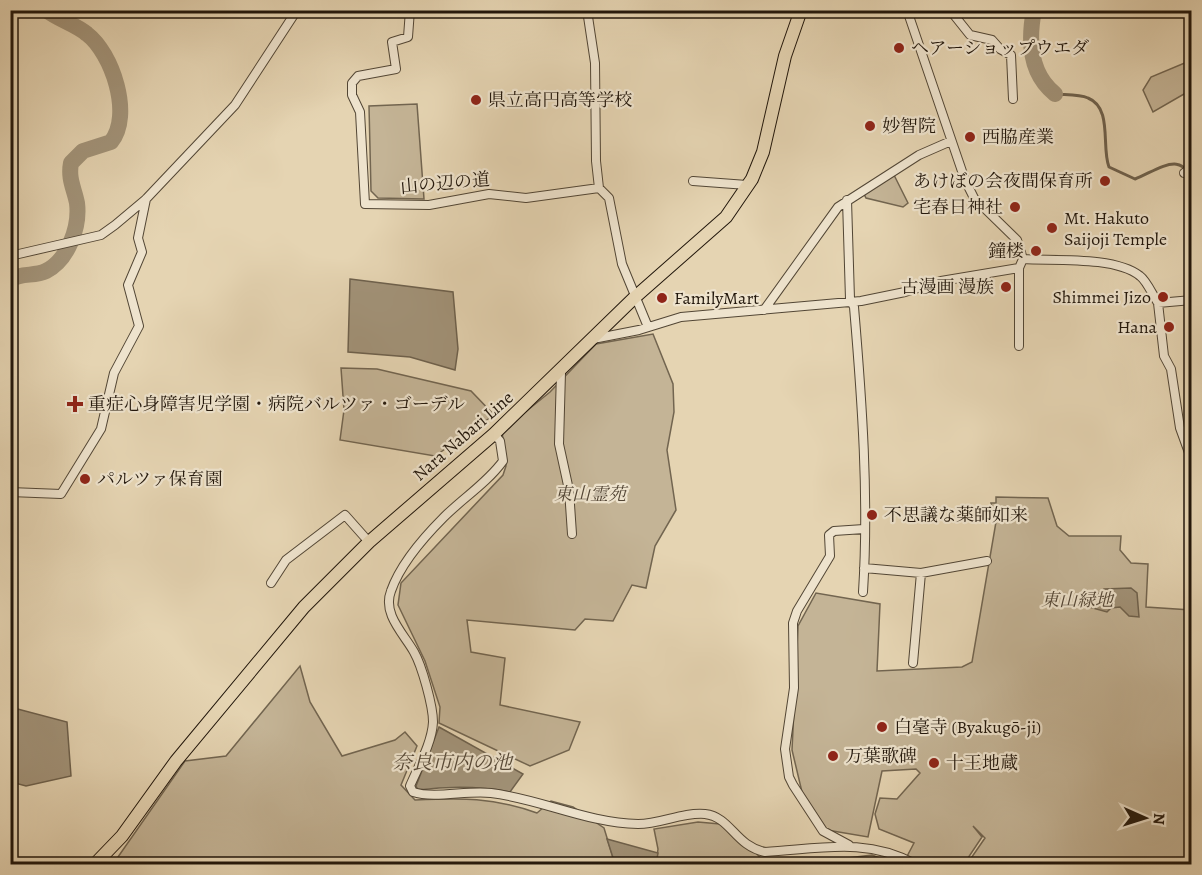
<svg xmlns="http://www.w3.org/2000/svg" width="1202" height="875" viewBox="0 0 1202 875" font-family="Alegreya,'Noto Serif JP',serif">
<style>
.green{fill:#c4b496;stroke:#726550;stroke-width:1.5}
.water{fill:#a29379;stroke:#6e614d;stroke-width:1.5}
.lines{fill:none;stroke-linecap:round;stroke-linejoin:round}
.stream{stroke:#6e614d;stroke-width:3}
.river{stroke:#a29379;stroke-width:16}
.street-casing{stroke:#524635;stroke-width:10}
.primary-casing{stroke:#21160b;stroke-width:14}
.street{stroke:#eee3cd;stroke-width:8}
.primary{stroke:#e5d4b2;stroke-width:12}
.poi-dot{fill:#8f2418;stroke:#eee3cd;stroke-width:2}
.labels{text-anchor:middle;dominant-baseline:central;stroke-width:4.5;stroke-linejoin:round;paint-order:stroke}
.poi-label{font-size:18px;fill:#21160b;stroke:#eee3cd;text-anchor:start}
.street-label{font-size:18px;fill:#21160b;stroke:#eee3cd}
.park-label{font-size:18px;font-style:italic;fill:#524535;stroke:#eee3cd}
.water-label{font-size:20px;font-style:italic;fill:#554837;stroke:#eee3cd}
</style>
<rect width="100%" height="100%" fill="#e5d4b2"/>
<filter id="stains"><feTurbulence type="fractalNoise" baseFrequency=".00333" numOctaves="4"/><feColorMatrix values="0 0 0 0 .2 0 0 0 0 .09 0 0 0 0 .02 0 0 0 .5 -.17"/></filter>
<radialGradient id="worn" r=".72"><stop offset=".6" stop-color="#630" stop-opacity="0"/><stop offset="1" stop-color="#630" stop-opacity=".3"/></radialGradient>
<path class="green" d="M1187,62L1191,72V90L1153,112L1143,90L1151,77Z
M417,104L424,199L378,198L371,191L369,106Z
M894,175L908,203L903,207L866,198L864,194Z
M653,334L673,384L674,412L667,450L676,510L655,546L646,588L632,585L613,621L585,619L575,630L467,620L471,652L505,658L500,705L580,722L569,750L530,766L439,723L440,707L425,661L398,605L401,583L503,475L506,466L502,431L550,392L596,344Z
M341,368L377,369L471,391L494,415L435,456L340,440L344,410Z
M996,497L1048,498L1057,526L1069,536H1121L1120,550L1131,563L1148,564L1146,607L1191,610V864H967L985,838L973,826L982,837L964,864H903L914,843L879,829L875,814L880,798L897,799L920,773L916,769L882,771L868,837L827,830L802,792L792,750L798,626L816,593L880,604L877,671L962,667L972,662L996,522L991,503H996Z
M300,666L310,702L342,756L395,740L405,732L417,746L401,785L415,800C462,798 492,797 537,813L551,801L573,807L604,828L615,864H110L118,857L185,761L226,756Z
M698,822L731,825L766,864H656L658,849L654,829Z
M872,855L894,864H798Z"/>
<path class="water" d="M350,279L453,292L458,349L455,370L410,357L348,352Z
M1131,588L1137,593L1139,617L1129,616L1120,607L1111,608L1107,612L1089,607L1090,599L1104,589Z
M10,707L67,722L71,776L26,786L11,782Z
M439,727L523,774L510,792C479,786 450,786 418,790L416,786Z
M607,839L658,853L656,864H615Z"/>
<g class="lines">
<path class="stream" d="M1055,94C1065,95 1079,94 1088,98C1113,108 1101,147 1109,167L1135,179C1160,169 1187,146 1192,190
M1192,200L1187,228L1192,247"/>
<path class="river" d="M1034,10C1028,41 1030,74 1055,94
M10,280C22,272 34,277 46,271C68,260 80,227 77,203C74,188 68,179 71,163L83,151L111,142C133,115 112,53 87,34C75,24 59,20 46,10"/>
<defs>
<path id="street" d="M410,10L408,37L392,42L396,69L358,76L352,83V95L360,112L365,204L429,205L489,194L526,198L599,188
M587,10L595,63L596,161L599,188L609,198L622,264L648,327
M907,10L965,180L974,198L1017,240L1023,259
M950,10L970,35L992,40L1000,49L1011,55L1013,99
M1184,173L1192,168
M693,181L747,185
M847,200L850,299L854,307C862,401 869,498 863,592
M10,256L101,235L115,225L146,199L235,105L297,10
M1158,303L1164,356L1171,369L1180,428L1192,461
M764,310L838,207L919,155L951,141
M593,339L639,330L681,317L861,301L905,292L941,281L1019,268
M1019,346V268L1023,259C1054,261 1115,256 1140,276C1147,281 1153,296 1158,303L1192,300
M561,372L559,444L569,490L572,534
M494,434L500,441L503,461C487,483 463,498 444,517C424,537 400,565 391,591C382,614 404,634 414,652C422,666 433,706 433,722C432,743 418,767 410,786L413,792C435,799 467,790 491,793C541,799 587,823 638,824C661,824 682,812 705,814C731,817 735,846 765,852C819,849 866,837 915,864
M10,492L61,494L101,429L114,373L139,326L128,285L142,252L138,238L146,199
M864,568L921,573L987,561
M271,583L286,560L345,515L369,542
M913,663L921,573
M849,845L823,831L793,785L789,777L785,749L794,688L793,623L797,611L830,556L829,535L834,531L864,529"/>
<path id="primary" d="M95,864L122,836L176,761L304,607L369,542L494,434L634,298L726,217L752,179L763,152L785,56L801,10"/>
</defs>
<use href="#street" class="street-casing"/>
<use href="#primary" class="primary-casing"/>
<use href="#street" class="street"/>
<use href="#primary" class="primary"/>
</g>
<g class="poi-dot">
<circle cx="899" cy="48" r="6"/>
<circle cx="476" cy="100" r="6"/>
<circle cx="870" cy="126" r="6"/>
<circle cx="970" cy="137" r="6"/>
<circle cx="1105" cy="181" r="6"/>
<circle cx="1015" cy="207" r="6"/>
<circle cx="1052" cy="228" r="6"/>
<circle cx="1036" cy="251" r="6"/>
<circle cx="1006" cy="287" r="6"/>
<circle cx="1163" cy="297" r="6"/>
<circle cx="662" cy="298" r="6"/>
<circle cx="1169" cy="327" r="6"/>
<path d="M72 395h6v6h6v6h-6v6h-6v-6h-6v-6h6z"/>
<circle cx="85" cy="479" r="6"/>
<circle cx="872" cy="515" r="6"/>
<circle cx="882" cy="727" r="6"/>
<circle cx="833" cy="756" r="6"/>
<circle cx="934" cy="763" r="6"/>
</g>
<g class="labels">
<g class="poi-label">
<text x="911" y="48">ヘアーショップウエダ</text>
<text x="488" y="100">県立高円高等学校</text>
<text x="882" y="126">妙智院</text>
<text x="982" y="137">西脇産業</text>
<text x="1093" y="181" text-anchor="end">あけぼの会夜間保育所</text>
<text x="1003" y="207" text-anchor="end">宅春日神社</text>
<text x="1064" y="218">Mt. Hakuto<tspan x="1064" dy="21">Saijoji Temple</tspan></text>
<text x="1024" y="251" text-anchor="end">鐘楼</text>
<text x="994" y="287" text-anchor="end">古漫画 漫族</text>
<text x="1151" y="297" text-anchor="end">Shimmei Jizo</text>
<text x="674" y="298">FamilyMart</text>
<text x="1157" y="327" text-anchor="end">Hana</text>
<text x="88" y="404">重症心身障害児学園・病院バルツァ・ゴーデル</text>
<text x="97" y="479">パルツァ保育園</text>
<text x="884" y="515">不思議な薬師如来</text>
<text x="894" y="727">白毫寺 (Byakugō-ji)</text>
<text x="845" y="756">万葉歌碑</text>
<text x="946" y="763">十王地蔵</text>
</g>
<g class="street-label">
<text transform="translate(445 183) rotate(-5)">山の辺の道</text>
<text transform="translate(463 436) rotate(-41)">Nara Nabari Line</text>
</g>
<g class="park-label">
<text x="590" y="494">東山霊苑</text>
<text x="1077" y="600">東山緑地</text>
</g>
<g class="water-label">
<text x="452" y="762">奈良市内の池</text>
</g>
</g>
<rect width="1202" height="875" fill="none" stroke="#e5d4b2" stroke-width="36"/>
<rect x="12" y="12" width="1178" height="851" fill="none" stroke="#21160b" stroke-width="3"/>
<rect x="18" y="18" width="1166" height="839" fill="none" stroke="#21160b" stroke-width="1.5"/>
<g transform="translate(1145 818) rotate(93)" stroke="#eee3cd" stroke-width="4.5" paint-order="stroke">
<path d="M0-4.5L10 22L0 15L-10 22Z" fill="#21160b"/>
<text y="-9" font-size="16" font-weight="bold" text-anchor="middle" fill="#21160b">N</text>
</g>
<rect width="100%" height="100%" filter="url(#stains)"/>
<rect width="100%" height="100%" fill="url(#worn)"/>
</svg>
